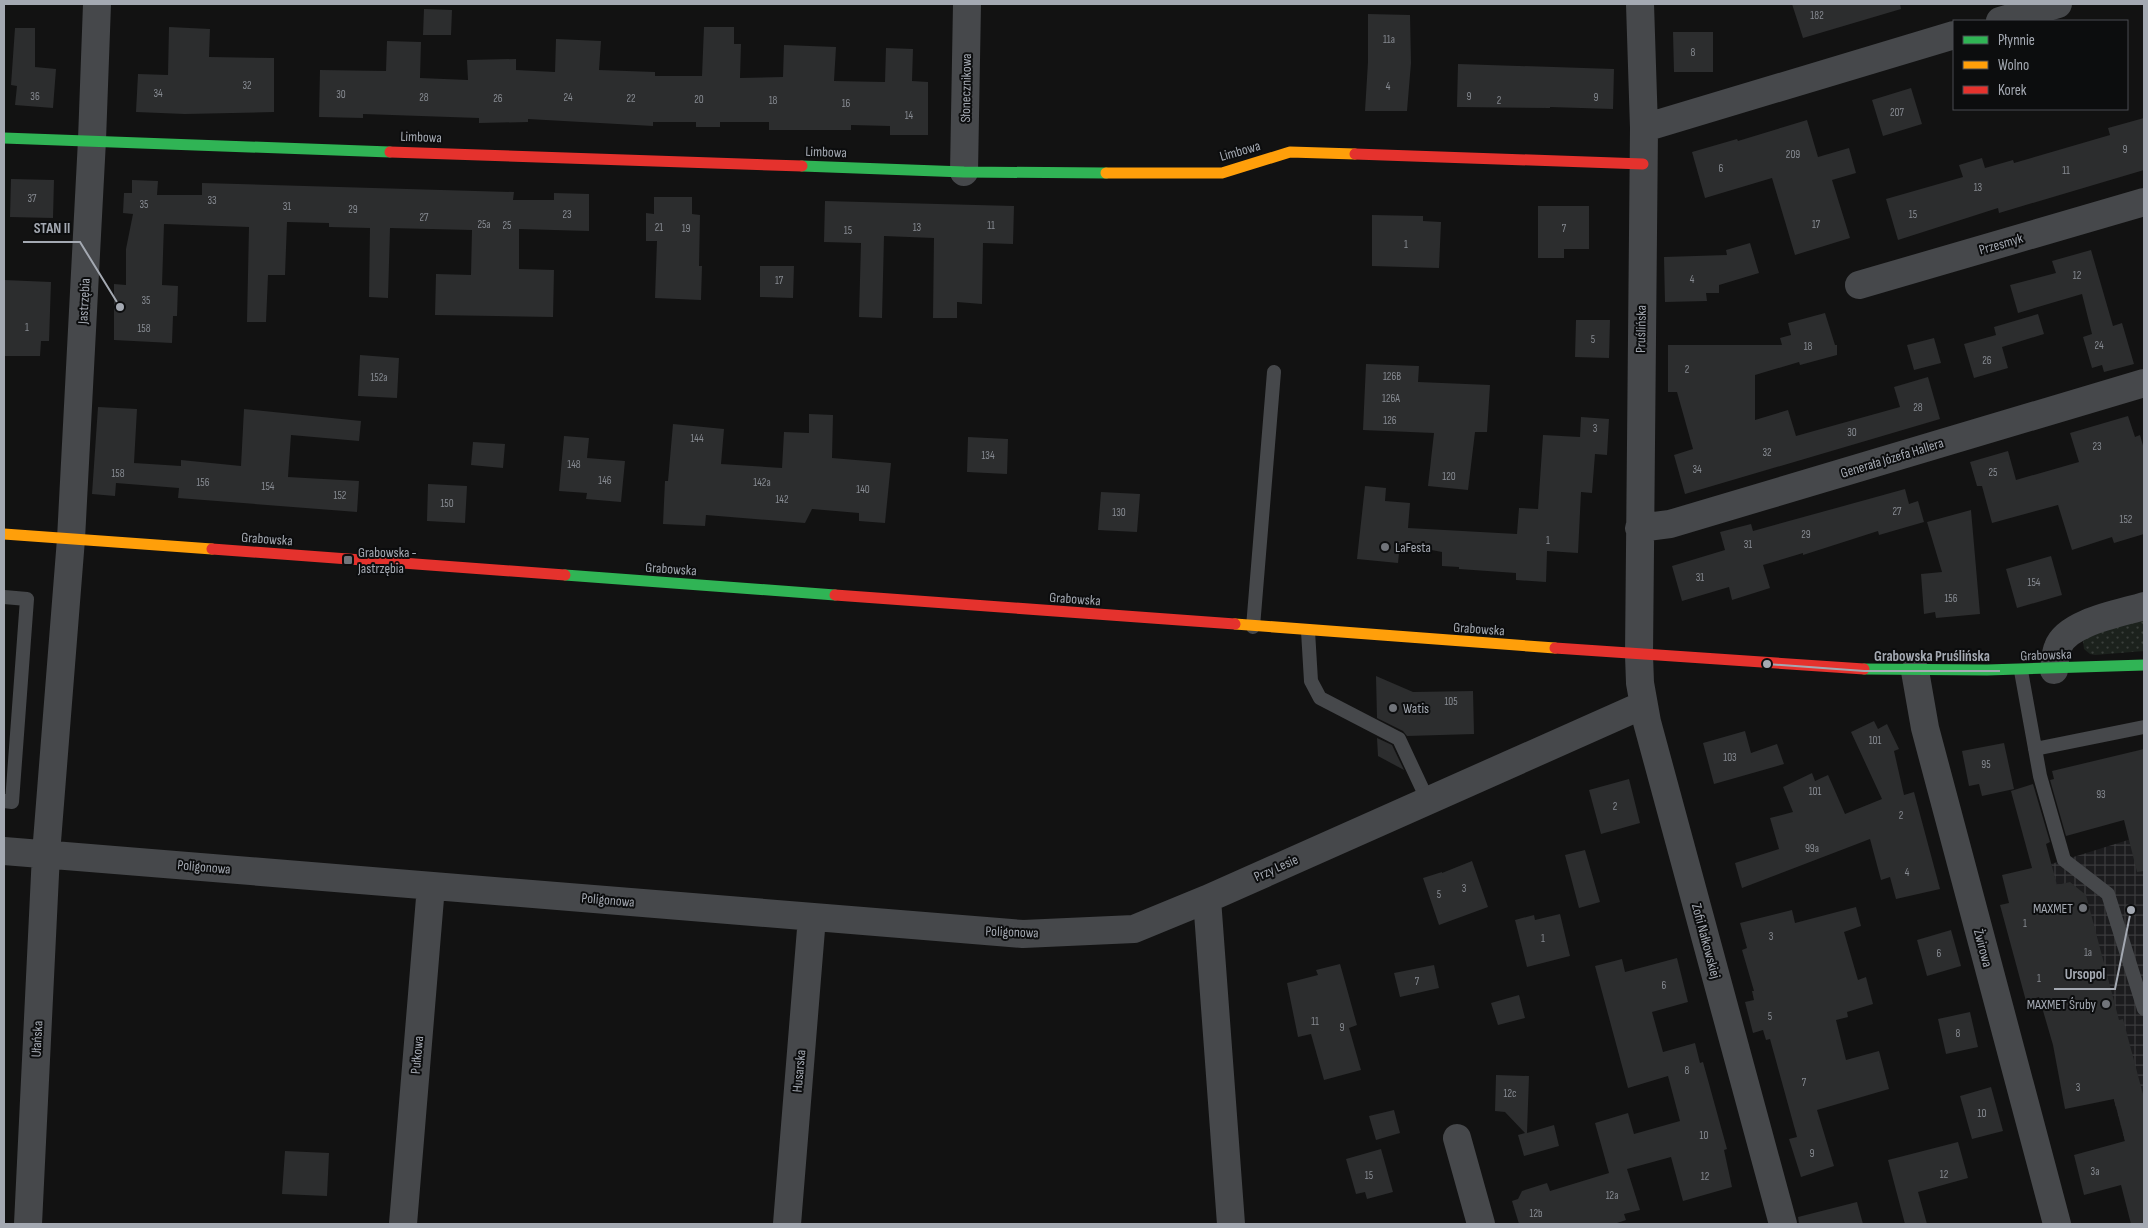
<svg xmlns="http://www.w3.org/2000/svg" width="2148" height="1228" viewBox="0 0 2148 1228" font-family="'Sofia Sans Condensed',sans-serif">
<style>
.industrial{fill:url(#industrial-grid)}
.grass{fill:url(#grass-dots)}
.building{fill:#2c2d2e}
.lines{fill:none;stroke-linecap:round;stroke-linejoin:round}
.lane{stroke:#46484b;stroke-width:14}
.street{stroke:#46484b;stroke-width:28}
.fast{stroke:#30b455;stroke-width:11}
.slow{stroke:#ff9f0a;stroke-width:11}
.jam{stroke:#e5322d;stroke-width:11}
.poi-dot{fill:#71747a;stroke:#0c0d0e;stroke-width:2}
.labels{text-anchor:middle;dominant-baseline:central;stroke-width:4;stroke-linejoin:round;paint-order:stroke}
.number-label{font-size:11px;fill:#868a91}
.street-label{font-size:14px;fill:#a4a9b2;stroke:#0c0d0e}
.poi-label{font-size:14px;fill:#a4a9b2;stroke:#0c0d0e;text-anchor:start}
.leader{fill:none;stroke:#a4a9b2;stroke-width:2}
.callout-dot{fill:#a4a9b2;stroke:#0c0d0e;stroke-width:2}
.callout-label{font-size:15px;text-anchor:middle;font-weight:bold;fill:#a4a9b2;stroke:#0c0d0e;stroke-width:4;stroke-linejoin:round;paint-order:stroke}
</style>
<defs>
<pattern id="industrial-grid" width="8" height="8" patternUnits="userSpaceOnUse" patternTransform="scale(1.25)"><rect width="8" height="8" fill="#1c1c1e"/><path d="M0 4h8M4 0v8" fill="none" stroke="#3a3a3c"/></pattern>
<pattern id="grass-dots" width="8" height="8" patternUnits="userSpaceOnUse" patternTransform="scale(1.25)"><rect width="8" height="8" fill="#1c221d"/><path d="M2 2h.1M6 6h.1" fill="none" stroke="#3a3f3b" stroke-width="1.8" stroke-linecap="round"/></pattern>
</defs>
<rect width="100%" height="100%" fill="#121212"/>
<path class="industrial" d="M2144,835V1212L2051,864Z"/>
<path class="grass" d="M2144,618V651L2095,655L2090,654L2084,649L2083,641L2085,637Z"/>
<path class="building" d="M1792,4H1900L1901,9L1803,38Z
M424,9L452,10L451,35H423Z
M1368,14L1410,15L1411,63L1407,111H1365L1368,62Z
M169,27L210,29L209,57L274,58V112L185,114L136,112L138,74L168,75Z
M704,27H734V44H741L740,78L783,77L784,45L836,47L834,81L885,82L886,48L913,49L912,81L928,82V135H890V126L851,125V130H769V122H720V127H696V122H653V126L528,119V122L479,123V118L363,114V118L319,117L320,70L386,71L387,41L421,42L420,78L468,80L467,60L516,59V70L555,72L556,39L601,41L599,70L655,72V76H702Z
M15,28H35V67L56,69L53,108L15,105L17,86L11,85Z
M1673,32H1713V72H1674Z
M1458,64L1614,69L1613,109L1550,107V108L1457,107Z
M1911,88L1922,124L1883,136L1872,100Z
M2144,118V170L1999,213L1998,208L1898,240L1886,199L1963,177L1959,165L1982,158L1985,168L2013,160L2014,163L2110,135L2108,128Z
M1807,120L1818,157L1849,148L1856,173L1832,180L1850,238L1795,255L1772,178L1705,198L1692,152L1737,139L1738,141Z
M11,179L54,180L53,218L10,217Z
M132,180L158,181L157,195H202V183L514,192L513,200H554V193L589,194V231L519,229V269L554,270L553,317L435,315L436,274L471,275L472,230L390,228L388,298L369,297L370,228L329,227V223L287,222L285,275H268L266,322H247L249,227L164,224L162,285L178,286L177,316H173L172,343L114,340V284L126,285V249L133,214L123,213L124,193H132Z
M654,197H692V214L700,215L699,266H702L701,300L655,298L657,241H646V213L654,214Z
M825,201L1014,206L1013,244L983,243L982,304L957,302V318H933L934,238L884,236L882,318L859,317L861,243L824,242Z
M1538,206H1589V249H1564V258H1538Z
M1372,215L1423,216V221L1441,222L1439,268L1372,266Z
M1750,243L1759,273L1719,285V293H1706L1707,301L1665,302L1664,257L1727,255L1726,250Z
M2091,250L2113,326L2122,323L2134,364L2104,372L2102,365L2092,368L2083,337L2092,334L2082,294L2018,313L2010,285L2056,273L2052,261Z
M760,266H794L793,298L760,297Z
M4,280L51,282L49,341H41L40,356H4Z
M1825,313L1835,345H1837V355L1800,365L1799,362L1755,375V420L1788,410L1796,436L1900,407L1894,387L1928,377L1940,419L1685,494L1674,455L1693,449L1677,392H1668V345H1782L1780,338L1791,335L1788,323Z
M2038,314L2044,334L2002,347L2008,368L1974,378L1964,344L1996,335L1994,327Z
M1576,320H1610L1609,358L1575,357Z
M1934,338L1941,363L1914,370L1907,345Z
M360,355L399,358L397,398L358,396Z
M1366,364L1419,366L1418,382L1490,385L1487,432H1475L1468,490L1428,486L1434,433L1363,430Z
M98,407L137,409L134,463L181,466V460L241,466L244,409L361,421L359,441L291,435L288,477L359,481L357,512L178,498L179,488L116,483L115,496L92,494Z
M809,414L833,415L832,458L891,463L885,523L859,521V513L812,509L805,523L706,515L705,526L663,524L665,481H668L673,424L724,429L721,464L782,468L784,432L809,433Z
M2128,416L2135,437L2140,435L2144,449V534L2114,543L2112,537L2072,550L2058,505L1992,523L1982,486H1977L1970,462L2008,451L2016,480L2079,462L2070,433Z
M1581,417L1609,419L1607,455L1595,454L1592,493L1581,492L1578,553L1547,551L1546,582L1516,580V573L1459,569V567L1442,566V552L1400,544L1398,563L1357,559L1365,486L1386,488L1385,501L1410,503L1408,528L1517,534L1519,508L1538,509L1543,435L1580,437Z
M564,436L589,438L587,458L625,461L621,502L586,499L587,493L559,491Z
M968,437L1008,439L1007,474L967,472Z
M473,442L505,444L503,468L471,465Z
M428,484L467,486L465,523L427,521Z
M1905,489L1909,504L1918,501L1924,522L1879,535L1878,531L1803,555V553L1763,565L1770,588L1732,600L1729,587L1682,601L1672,566L1725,550L1720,532L1751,524L1753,531Z
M1101,492L1140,494L1137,532L1098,530Z
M1971,510L1980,614L1936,618L1935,612L1924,614L1921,574L1942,572L1927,522Z
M2051,556L2062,595L2017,608L2006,569Z
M1376,676L1413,692L1473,691L1474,734L1407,736L1403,731L1377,718Z
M1874,721L1878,729L1887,724L1899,749L1894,751L1904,795L1914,792L1940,889L1896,899L1890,877L1881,880L1870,839L1742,888L1735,863L1779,849L1770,818L1793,812L1783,787L1812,773L1815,781L1828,775L1845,814L1882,799L1851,732Z
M1745,731L1751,753L1777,744L1784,764L1714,784L1703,743Z
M1377,738L1392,745L1404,770L1378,756Z
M2004,743L2014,789L1982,796L1979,784L1969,786L1962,751Z
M2144,749V871L2137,872L2124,820L2066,836L2050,780L2054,779L2052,771Z
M1629,779L1640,823L1601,834L1589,790Z
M2033,784L2050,842L2046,844L2057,885L2070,882L2086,895L2119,1020L2123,1019L2144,1098V1224H2131L2121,1185L2084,1195L2074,1155L2125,1141L2114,1099L2065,1109L2053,1045L2039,997L2026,1001L2000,905L2009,903L2002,875L2032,868L2011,791Z
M1585,850L1600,902L1579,908L1565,855Z
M1472,861L1488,907L1439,925L1423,878L1442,872V873Z
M1856,907L1861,926L1844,932L1858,980L1866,977L1873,1004L1847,1012L1848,1017L1836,1020L1846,1060L1879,1051L1889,1089L1817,1110L1834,1166L1801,1177L1789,1139L1797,1137L1770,1039L1766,1040L1763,1030L1753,1033L1745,1002L1754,1000L1752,991H1754L1742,950L1747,948L1740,923L1792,910L1795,923Z
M1560,914L1570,956L1527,967L1515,920L1534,915L1535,920Z
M1951,930L1961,966L1927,976L1917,940Z
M1677,958L1688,1002L1652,1012L1663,1052L1695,1043L1700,1063L1703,1062L1727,1149L1724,1150L1732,1187L1683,1201L1671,1157L1627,1169L1640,1210L1624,1214L1626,1220L1614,1224H1519L1512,1201L1518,1199L1522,1191L1547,1183L1550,1191L1609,1173L1595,1123L1628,1113L1634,1134L1680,1121L1668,1076L1628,1088L1595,966L1622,959L1625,972Z
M1340,964L1357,1025L1349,1028L1361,1070L1324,1080L1311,1034L1298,1037L1287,983L1318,975L1316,970Z
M1434,965L1439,988L1400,997L1394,973Z
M1519,995L1525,1018L1498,1025L1491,1003Z
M1970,1012L1978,1047L1946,1054L1938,1019Z
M1496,1075L1529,1076L1527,1133L1554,1125L1559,1146L1524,1156L1518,1135L1525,1133L1505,1112L1495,1111Z
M1991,1087L2003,1131L1972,1139L1960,1096Z
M1394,1110L1400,1133L1376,1140L1369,1116Z
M1958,1142L1968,1178L1918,1192L1927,1224H1905L1888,1160Z
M1381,1149L1393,1192L1367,1199L1365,1192L1356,1194L1346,1159Z
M285,1151L329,1153L327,1196L282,1194Z
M1857,1202L1863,1224H1799L1798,1217Z"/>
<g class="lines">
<path class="lane" d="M4,597L27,599L12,802L4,801
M1253,627L1274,372
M1308,631L1311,681L1320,698L1399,739L1428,801
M2021,671L2040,776L2064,860L2108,894L2144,1009
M2035,749L2144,727"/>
<path class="street" d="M1640,4L1644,128L1639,655L1640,683L1647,722L1783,1224
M2000,21L2058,4
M1644,128L1954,35
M964,172L967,4
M1859,285L2144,202
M1639,528L1670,524L2144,383
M2054,670C2055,663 2055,653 2058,647C2067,622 2122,613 2144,606
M1915,671L1925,728L2057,1224
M4,851L1023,934L1134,929L1207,899
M1457,1138L1481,1224
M28,1224L46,854L71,539L92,140L97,4
M403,1224L431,886
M787,1224L812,917
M1231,1224L1207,899L1643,705"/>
<path class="fast" d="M4,138L390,152
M802,166L964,172L1106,173
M565,575L835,595
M1864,669L1987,670L2144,665"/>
<path class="slow" d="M1106,173H1222L1290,152L1355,154
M4,534L212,549
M1235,624L1555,648"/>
<path class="jam" d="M390,152L802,166
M1355,154L1643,164
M212,549L565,575
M835,595L1235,624
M1555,648L1864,669"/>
</g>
<g class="poi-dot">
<circle cx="1385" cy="547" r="5"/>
<rect x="343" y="555" width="10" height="10" rx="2.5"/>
<circle cx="1393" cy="708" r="5"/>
<circle cx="2083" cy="908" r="5"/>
<circle cx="2106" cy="1004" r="5"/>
</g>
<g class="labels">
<g class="number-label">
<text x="1817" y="15">182</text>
<text x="1389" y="39">11a</text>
<text x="1693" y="52">8</text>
<text x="247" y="85">32</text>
<text x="1388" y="86">4</text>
<text x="158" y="93">34</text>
<text x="341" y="94">30</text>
<text x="35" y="96">36</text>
<text x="1469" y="96">9</text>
<text x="424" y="97">28</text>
<text x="568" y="97">24</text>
<text x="1596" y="97">9</text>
<text x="498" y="98">26</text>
<text x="631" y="98">22</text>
<text x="699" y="99">20</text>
<text x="773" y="100">18</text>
<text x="1499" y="100">2</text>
<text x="846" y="103">16</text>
<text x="1897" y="112">207</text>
<text x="909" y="115">14</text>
<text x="2125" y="149">9</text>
<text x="1793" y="154">209</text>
<text x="1721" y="168">6</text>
<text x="2066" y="170">11</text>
<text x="1978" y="187">13</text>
<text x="32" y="198">37</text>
<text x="212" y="200">33</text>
<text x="144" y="204">35</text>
<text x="287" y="206">31</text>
<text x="353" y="209">29</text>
<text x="567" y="214">23</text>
<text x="1913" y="214">15</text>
<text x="424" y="217">27</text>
<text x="484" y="224">25a</text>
<text x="1816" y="224">17</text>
<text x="507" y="225">25</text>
<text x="991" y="225">11</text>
<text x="659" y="227">21</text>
<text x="917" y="227">13</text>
<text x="686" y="228">19</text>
<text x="1564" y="228">7</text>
<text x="848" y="230">15</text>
<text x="1406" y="244">1</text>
<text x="2077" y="275">12</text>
<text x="1692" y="279">4</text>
<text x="779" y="280">17</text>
<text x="146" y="300">35</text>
<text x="27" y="327">1</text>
<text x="144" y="328">158</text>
<text x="1593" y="339">5</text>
<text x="2099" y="345">24</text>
<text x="1808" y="346">18</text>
<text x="1987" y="360">26</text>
<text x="1687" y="369">2</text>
<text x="1392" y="376">126B</text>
<text x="379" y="377">152a</text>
<text x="1391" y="398">126A</text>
<text x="1918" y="407">28</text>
<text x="1390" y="420">126</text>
<text x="1595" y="428">3</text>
<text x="1852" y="432">30</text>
<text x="697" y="438">144</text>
<text x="2097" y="446">23</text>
<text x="1767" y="452">32</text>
<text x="988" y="455">134</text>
<text x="574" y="464">148</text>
<text x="1697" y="469">34</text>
<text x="1993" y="472">25</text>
<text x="118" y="473">158</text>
<text x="1449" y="476">120</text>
<text x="605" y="480">146</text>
<text x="203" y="482">156</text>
<text x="762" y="482">142a</text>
<text x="268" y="486">154</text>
<text x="863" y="489">140</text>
<text x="340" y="495">152</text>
<text x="782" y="499">142</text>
<text x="447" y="503">150</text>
<text x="1897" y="511">27</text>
<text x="1119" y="512">130</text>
<text x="2126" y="519">152</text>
<text x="1806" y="534">29</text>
<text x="1548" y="540">1</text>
<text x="1748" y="544">31</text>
<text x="1700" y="577">31</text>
<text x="2034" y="582">154</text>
<text x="1951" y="598">156</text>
<text x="1451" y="701">105</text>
<text x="1875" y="740">101</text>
<text x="1730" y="757">103</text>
<text x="1986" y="764">95</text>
<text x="1815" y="791">101</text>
<text x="2101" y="794">93</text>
<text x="1615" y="806">2</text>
<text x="1901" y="815">2</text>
<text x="1812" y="848">99a</text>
<text x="1907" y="872">4</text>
<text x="1464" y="888">3</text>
<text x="1439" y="894">5</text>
<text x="2025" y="923">1</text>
<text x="1771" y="936">3</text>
<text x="1543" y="938">1</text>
<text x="2088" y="952">1a</text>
<text x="1939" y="953">6</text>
<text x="2039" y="978">1</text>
<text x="1417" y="981">7</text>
<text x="1664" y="985">6</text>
<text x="1770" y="1016">5</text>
<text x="1315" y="1021">11</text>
<text x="1342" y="1027">9</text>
<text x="1958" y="1033">8</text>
<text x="1687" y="1070">8</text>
<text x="1804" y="1082">7</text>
<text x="2078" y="1087">3</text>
<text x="1510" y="1093">12c</text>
<text x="1982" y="1113">10</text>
<text x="1704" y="1135">10</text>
<text x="1812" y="1153">9</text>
<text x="2095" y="1171">3a</text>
<text x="1944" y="1174">12</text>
<text x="1369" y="1175">15</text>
<text x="1705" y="1176">12</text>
<text x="1612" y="1195">12a</text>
<text x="1536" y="1213">12b</text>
</g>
<g class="street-label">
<text transform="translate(966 88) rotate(-89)">Słonecznikowa</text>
<text transform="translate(421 137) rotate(2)">Limbowa</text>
<text transform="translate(1240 151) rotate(-16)">Limbowa</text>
<text transform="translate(826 152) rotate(2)">Limbowa</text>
<text transform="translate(2001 244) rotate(-16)">Przesmyk</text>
<text transform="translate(84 301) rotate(-87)">Jastrzębia</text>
<text transform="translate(1641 329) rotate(-89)">Pruślińska</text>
<text transform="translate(1892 458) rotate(-17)">Generała Józefa Hallera</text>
<text transform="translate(267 539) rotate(4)">Grabowska</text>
<text transform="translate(671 569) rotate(4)">Grabowska</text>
<text transform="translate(1075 599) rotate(4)">Grabowska</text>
<text transform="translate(1479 629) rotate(4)">Grabowska</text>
<text transform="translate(2046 655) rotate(-2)">Grabowska</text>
<text transform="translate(204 867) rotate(5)">Poligonowa</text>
<text transform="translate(1276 868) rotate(-24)">Przy Lesie</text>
<text transform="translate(608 900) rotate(5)">Poligonowa</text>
<text transform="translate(1012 932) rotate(2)">Poligonowa</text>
<text transform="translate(1706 941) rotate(75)">Zofii Nałkowskiej</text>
<text transform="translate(1983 948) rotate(75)">Żwirowa</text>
<text transform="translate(37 1039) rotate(-87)">Ułańska</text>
<text transform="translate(417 1055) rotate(-85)">Pułkowa</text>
<text transform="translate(799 1071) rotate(-85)">Husarska</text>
</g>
<g class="poi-label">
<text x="1395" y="547">LaFesta</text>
<text x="358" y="552">Grabowska -<tspan x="358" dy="16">Jastrzębia</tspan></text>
<text x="1403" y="708">Watis</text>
<text x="2073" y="908" text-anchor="end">MAXMET</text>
<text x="2096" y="1004" text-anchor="end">MAXMET Śruby</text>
</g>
</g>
<path class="leader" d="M120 307L80 242H23M1767 664L1864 671H2000M2131 910L2115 989H2054"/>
<g class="callout-dot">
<circle cx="120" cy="307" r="5"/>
<circle cx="1767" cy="664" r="5"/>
<circle cx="2131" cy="910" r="5"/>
</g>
<g class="callout-label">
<text x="52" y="233">STAN II</text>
<text x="1932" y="661">Grabowska Pruślińska</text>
<text x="2085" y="979">Ursopol</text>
</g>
<rect width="2148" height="1228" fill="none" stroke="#a4a9b2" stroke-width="10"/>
<rect x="1953" y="20" width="175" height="90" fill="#0c0d0e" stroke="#494b50"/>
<rect x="1963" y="36" width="25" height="8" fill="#30b455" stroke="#494b50"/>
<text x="1998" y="45" font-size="15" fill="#a4a9b2">Płynnie</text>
<rect x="1963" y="61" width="25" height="8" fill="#ff9f0a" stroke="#494b50"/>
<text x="1998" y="70" font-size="15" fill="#a4a9b2">Wolno</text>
<rect x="1963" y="86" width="25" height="8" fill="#e5322d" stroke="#494b50"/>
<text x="1998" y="95" font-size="15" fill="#a4a9b2">Korek</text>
</svg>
